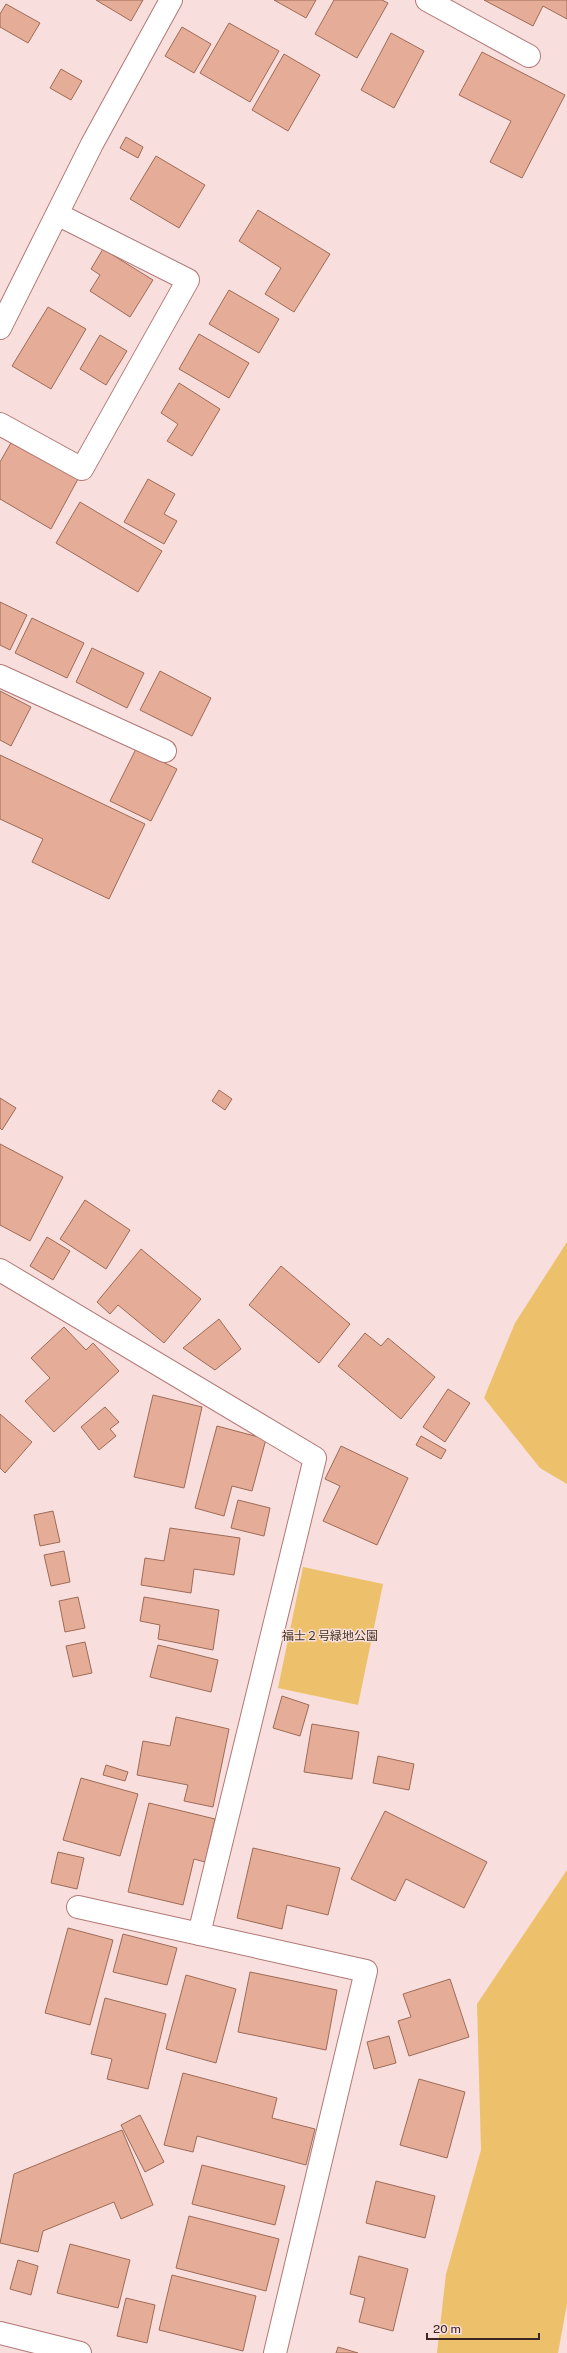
<svg xmlns="http://www.w3.org/2000/svg" width="567" height="2353" viewBox="0 0 567 2353" font-family="'Public Sans','Noto Sans JP',sans-serif">
<style>
.green{fill:#edc16b}
.building{fill:#e5ad97;stroke:#9e6b57}
.lines{fill:none;stroke-linecap:round;stroke-linejoin:round}
.minor-casing{stroke:#b17875;stroke-width:24}
.minor{stroke:#fff;stroke-width:22}
.labels{text-anchor:middle;dominant-baseline:central;stroke-width:3;stroke-linejoin:round;paint-order:stroke}
.park-label{font-size:12px;fill:#443823;stroke:#f8dedc}
</style>
<rect width="100%" height="100%" fill="#f8dedc"/>
<path class="green" d="M567,1242V1484L540,1468L484,1398L515,1323Z
M303,1567L383,1584L358,1705L278,1688Z
M567,1870V2304L558,2353H437L446,2274L481,2150L477,2004Z"/>
<path class="building" d="M96,0H143L131,21Z
M274,0H316L306,18Z
M334,0H382L388,3L357,58L315,34Z
M484,0H567V19L543,6L533,26Z
M6,4L40,23L28,43L0,27V14Z
M229,23L279,51L250,102L200,73Z
M182,27L211,44L194,73L165,56Z
M391,33L424,51L394,108L361,90Z
M482,52L565,95L522,178L490,162L511,121L459,95Z
M284,54L320,75L288,131L252,110Z
M61,69L82,81L71,100L50,88Z
M126,137L143,147L138,158L120,148Z
M156,156L205,185L179,228L130,199Z
M258,210L330,254L294,312L265,294L281,268L239,241Z
M103,249L153,280L130,317L90,291L100,275L91,269Z
M229,290L279,319L259,353L209,324Z
M48,307L86,329L51,389L12,366Z
M199,334L249,363L229,398L179,369Z
M100,335L127,351L106,385L80,369Z
M179,383L220,409L192,456L167,441L178,424L161,413Z
M12,441L78,479L51,529L0,499V462Z
M148,479L175,494L164,514L177,521L164,544L124,522Z
M80,502L162,551L138,592L56,543Z
M0,602L27,615L10,650L0,645Z
M32,618L84,643L67,678L15,653Z
M92,648L144,673L127,708L76,682Z
M160,671L211,698L192,736L140,710Z
M0,691L31,707L11,746L0,740Z
M136,749L177,769L151,821L110,801Z
M0,755L145,824L109,899L32,862L43,839L0,819Z
M219,1090L232,1099L225,1110L212,1101Z
M0,1098L16,1108L2,1130L0,1128Z
M0,1144L63,1177L30,1241L0,1225Z
M85,1200L130,1230L106,1269L60,1239Z
M47,1237L70,1251L53,1280L30,1266Z
M141,1249L201,1299L164,1343L118,1305L110,1314L97,1302Z
M281,1266L350,1324L319,1363L249,1305Z
M219,1319L241,1349L215,1370L183,1348Z
M64,1327L86,1350L93,1343L119,1371L54,1432L25,1401L50,1378L31,1358Z
M365,1333L381,1346L388,1338L435,1377L401,1419L338,1366Z
M448,1389L470,1403L445,1442L423,1427Z
M153,1395L202,1407L184,1488L134,1477Z
M105,1407L119,1422L110,1429L116,1436L99,1450L81,1427Z
M0,1414L32,1442L5,1473L0,1468Z
M217,1426L266,1439L252,1491L232,1486L224,1516L195,1508Z
M421,1436L446,1450L441,1459L416,1445Z
M341,1446L408,1478L377,1545L323,1521L340,1486L325,1479Z
M238,1500L270,1508L264,1536L231,1528Z
M53,1511L60,1542L40,1546L34,1515Z
M170,1528L240,1538L234,1575L194,1569L191,1593L141,1585L145,1558L164,1561Z
M64,1551L70,1582L51,1586L44,1555Z
M78,1597L85,1628L65,1632L59,1601Z
M144,1597L219,1610L213,1650L158,1639L160,1625L140,1621Z
M85,1642L92,1673L73,1677L66,1646Z
M158,1645L218,1660L211,1692L150,1677Z
M282,1696L309,1705L300,1736L273,1728Z
M176,1717L229,1729L213,1807L184,1801L188,1785L137,1775L143,1741L170,1746Z
M312,1724L359,1732L352,1779L304,1772Z
M378,1756L414,1764L409,1790L373,1783Z
M106,1765L128,1772L125,1781L103,1775Z
M81,1778L138,1794L120,1856L63,1840Z
M149,1803L215,1819L205,1862L194,1859L183,1905L128,1892Z
M385,1811L487,1862L464,1908L406,1879L395,1901L351,1879Z
M253,1848L340,1868L328,1915L287,1905L282,1929L237,1918Z
M58,1852L84,1858L77,1889L51,1883Z
M68,1928L113,1940L90,2025L45,2013Z
M123,1934L177,1948L167,1985L113,1972Z
M250,1972L337,1990L326,2050L238,2032Z
M186,1975L236,1989L216,2063L166,2049Z
M450,1979L469,2037L409,2056L398,2021L411,2017L403,1994Z
M105,1998L166,2014L148,2089L107,2079L112,2059L91,2054Z
M389,2036L396,2063L374,2069L367,2042Z
M183,2073L277,2098L272,2118L315,2129L306,2165L197,2136L193,2152L164,2145Z
M419,2079L465,2092L447,2158L400,2145Z
M140,2115L164,2162L145,2172L121,2125Z
M122,2130L153,2205L121,2219L114,2202L43,2231L38,2252L0,2243L14,2174Z
M202,2165L285,2186L275,2225L192,2204Z
M376,2181L435,2196L425,2238L366,2223Z
M189,2216L279,2239L266,2291L176,2268Z
M70,2244L130,2260L118,2308L57,2293Z
M359,2256L408,2269L393,2331L359,2322L365,2298L350,2294Z
M18,2260L38,2266L31,2295L10,2289Z
M172,2275L256,2296L243,2351L159,2330Z
M126,2298L155,2305L147,2343L117,2336Z
M338,2347L358,2353H336Z"/>
<g class="lines">
<defs>
<path id="minor" d="M427,0L529,56
M0,328L92,144L171,0
M0,424L82,469L188,280L57,214
M0,676L165,751
M0,1270L315,1458L199,1934
M78,1907L366,1971L275,2353
M0,2333L80,2353"/>
</defs>
<use href="#minor" class="minor-casing"/>
<use href="#minor" class="minor"/>
</g>
<g class="labels">
<g class="park-label">
<text x="330" y="1636">福士２号緑地公園</text>
</g>
</g>
<path d="M427 2333v6h112v-6" fill="none" stroke="#3c2524" stroke-width="2"/>
<text x="433" y="2333" font-size="12" fill="#3c2524" stroke="#f8dedc" stroke-width="3" paint-order="stroke">20 m</text>
</svg>
